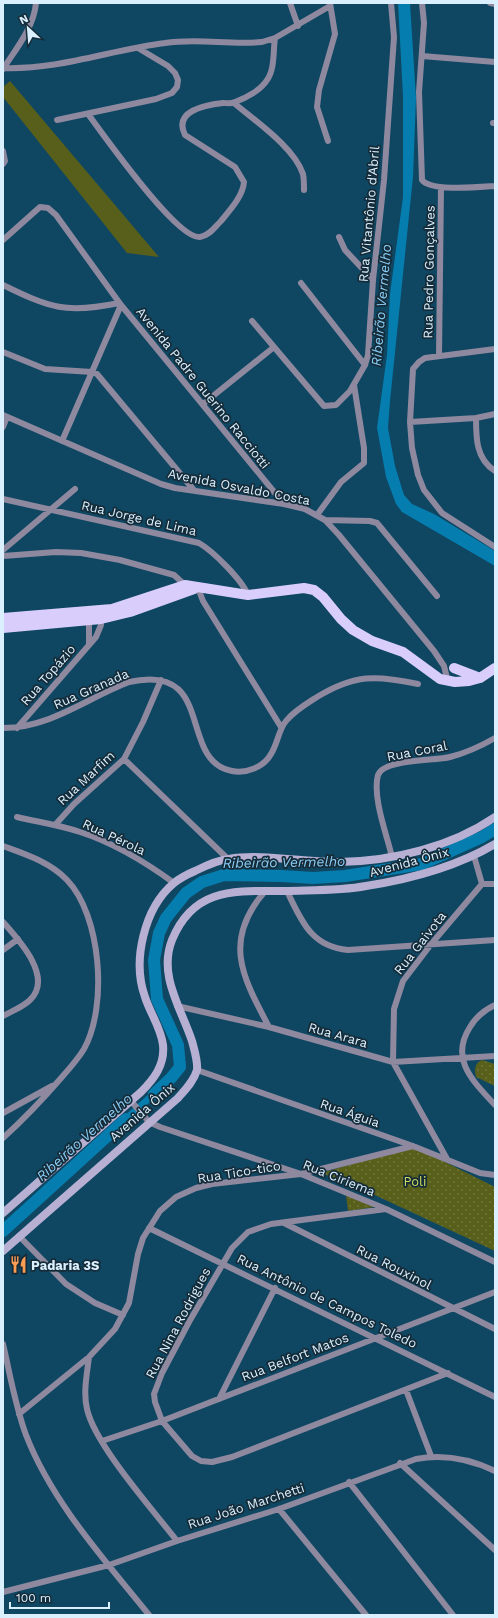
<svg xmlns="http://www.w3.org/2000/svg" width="498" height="1618" viewBox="0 0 498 1618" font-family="'Work Sans',sans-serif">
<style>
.grass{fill:#575f1b}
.park{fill:url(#park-dots)}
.water{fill:#057daf}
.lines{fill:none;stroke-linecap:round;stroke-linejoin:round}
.canal{stroke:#057daf;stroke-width:7}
.river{stroke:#057daf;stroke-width:12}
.street{stroke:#8e899f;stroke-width:6}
.secondary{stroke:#b8b0d3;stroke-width:8}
.primary{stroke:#d9cefb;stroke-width:10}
.labels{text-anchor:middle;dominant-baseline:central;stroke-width:3.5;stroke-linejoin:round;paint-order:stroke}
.street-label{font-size:13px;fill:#dbf0fe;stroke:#152b38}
.park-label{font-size:13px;fill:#cede63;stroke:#152b38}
.poi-label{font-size:13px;font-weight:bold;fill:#dbf0fe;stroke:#152b38;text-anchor:start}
.water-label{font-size:14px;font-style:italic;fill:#89ccf5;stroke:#152b38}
</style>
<defs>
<pattern id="park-dots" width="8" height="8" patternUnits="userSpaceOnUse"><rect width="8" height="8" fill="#575f1b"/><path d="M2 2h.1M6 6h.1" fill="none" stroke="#6f763d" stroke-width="1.8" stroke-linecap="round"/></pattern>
</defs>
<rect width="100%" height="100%" fill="#0f4763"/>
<path class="grass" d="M10,81L159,257L127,253L3,97V87Z"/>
<path class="park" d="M482,1060L495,1064V1086L476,1077C474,1069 475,1063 482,1060Z
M413,1146L495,1187V1251L351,1184L321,1173Z
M346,1195L375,1207L348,1211Z"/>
<path class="water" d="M398,3H410L416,98L413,177L390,401L388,428L395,466L404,495L412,504L434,514L495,551V566L402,512L396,504L386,477L377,428L387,355L390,294L403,197V96Z"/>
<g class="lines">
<path class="canal" d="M126,1119L154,1094"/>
<path class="river" d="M154,1094L171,1078L180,1067L178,1045L157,999L154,960L159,933L166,918L186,893L202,882L224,875L281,876L313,878L345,876L422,864L482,837L495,829
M3,1231L126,1119"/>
<path class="street" d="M290,3L298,26
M422,3L424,23L419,92L422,180C431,192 480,187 495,186
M490,3L495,4
M422,56L495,62
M3,68C59,70 110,50 165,43C197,38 229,45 262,42L275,38L330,6
M3,69C16,49 34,27 36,3
M234,103C255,121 294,147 303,174C304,179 304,185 304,190
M88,114C103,134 177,240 200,237C209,236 215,227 221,221C230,210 243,196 244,182L235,167L185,135C173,111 205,105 223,103C227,103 231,104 235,102C246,98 261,90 267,80C275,69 273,51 275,38
M57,120L156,99L172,93L177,87L178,80L175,73L168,66L138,48
M493,123H495
M328,141L317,107L319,90L335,34L330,3
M3,151L5,161L3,164
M339,237L345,250L373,280
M3,240L40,207L48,208L56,215L121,305L284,504
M301,283L365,365
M3,285C50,308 66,314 119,303
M252,321L324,406L336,405L350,391L365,365L368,355L373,280L384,180L394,37L391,3
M495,349L425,358L419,362L413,369L410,422L412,448L418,475L424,490L442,513L495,547
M3,352L45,369L92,372L97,374L193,489
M439,356L441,187
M203,404L274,347
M3,415L161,484L175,488L284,504L305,509L325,520L339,535L434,651L444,666L448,682
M476,418C476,438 476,459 495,471
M410,422L476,418L495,414
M3,427L7,417
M62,441L121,305
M3,499L199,543C213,551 242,580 248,595
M317,515L341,482L364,463V448L354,385
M325,520L370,521L377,523L437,596
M3,550L75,489
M3,556L56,552L81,553L120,560L174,575L185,585
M198,588L203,601L281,727
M89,618V645
M3,728C50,728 87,698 129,682C217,662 177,761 232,771C246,774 264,767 271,754C278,743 278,731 286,721C294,711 306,704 317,697C355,674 376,675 418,684
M17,728L96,637L101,625V616
M124,759L228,859
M17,817C38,822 59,825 80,832C114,843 144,861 174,883
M55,825L74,804L124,759L143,722L161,680
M3,846C25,854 50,862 67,880C101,915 108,1006 84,1049C78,1059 70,1068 62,1077C43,1099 24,1119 3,1138
M392,857C387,835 372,797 378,775C383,759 435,761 450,757C466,753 481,746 495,738
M482,884H495
M266,890C222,940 242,976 269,1027
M287,891C301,920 311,947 348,950L495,940
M3,922C18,939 54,977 30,1000C23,1007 12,1011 3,1016
M3,950L18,939
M495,1005C484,1010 476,1017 470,1027C449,1060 474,1082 495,1105
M177,1006L269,1027L393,1062L495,1056
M197,1070L413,1146L480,1173L495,1175
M131,1101L149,1122L160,1127L301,1174L386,1209L495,1262
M3,1113L52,1086
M447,1159L393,1062L394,1009L403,981L432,943L482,884L474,856
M386,1209L271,1224L248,1232L232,1248L189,1322L162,1373L154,1394L155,1402L162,1421L192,1456L201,1461L212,1462L232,1457L448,1373
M284,1223L495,1329
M149,1228L495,1397
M19,1236L66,1284L95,1303L123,1315
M3,1344C10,1374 15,1405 26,1435C52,1502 104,1559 149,1615
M89,1357C87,1374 83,1392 87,1409C95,1445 153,1510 177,1541
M406,1390L431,1456
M219,1399L275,1288
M19,1414L89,1357L115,1329L129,1303L138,1254L143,1238L160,1211L176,1197L196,1188L212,1184L301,1174L413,1146
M102,1441L162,1421L495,1292
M400,1463L495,1550
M349,1482L453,1615
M279,1509L366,1615
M3,1592L109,1565L177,1541L279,1509L416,1459C443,1454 470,1459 495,1471"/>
<path class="secondary" d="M3,1213L141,1092C154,1079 165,1065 163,1045C161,1028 150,1013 145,997C132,961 144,908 174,883C180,878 188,874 195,871C205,866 217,860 229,859C262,853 305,863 340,862C393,861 451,847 495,817
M3,1251L178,1098C185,1090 194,1081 197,1070C198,1061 194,1049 192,1041C181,1008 158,975 172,940C194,886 237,891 285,891C312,890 340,891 366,886C411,879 456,867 495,844"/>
<path class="primary" d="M3,618L112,609L185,585L248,595L304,588L314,590L323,597L341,619L353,630L372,641L403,652L440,679L455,682L469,681L480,678L495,668
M3,628L101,619L130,612L194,589
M454,668L480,678"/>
</g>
<defs>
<symbol id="restaurant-bare" viewBox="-9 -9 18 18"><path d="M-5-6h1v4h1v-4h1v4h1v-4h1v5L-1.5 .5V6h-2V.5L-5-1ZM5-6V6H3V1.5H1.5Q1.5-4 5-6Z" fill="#fd9d54" stroke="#152b38" stroke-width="2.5" paint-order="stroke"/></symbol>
</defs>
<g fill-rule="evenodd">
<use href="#restaurant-bare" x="6" y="1252" width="25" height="25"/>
</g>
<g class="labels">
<g class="street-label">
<text transform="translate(369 214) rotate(-85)">Rua Vitantônio d'Abril</text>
<text transform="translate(429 272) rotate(-89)">Rua Pedro Gonçalves</text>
<text transform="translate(203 388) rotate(51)">Avenida Padre Guerino Racciotti</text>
<text transform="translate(239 487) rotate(11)">Avenida Osvaldo Costa</text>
<text transform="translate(139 518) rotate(13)">Rua Jorge de Lima</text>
<text transform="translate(48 675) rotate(-49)">Rua Topázio</text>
<text transform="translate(91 689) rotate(-24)">Rua Granada</text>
<text transform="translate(417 751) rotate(-11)">Rua Coral</text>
<text transform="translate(86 778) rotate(-43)">Rua Marfim</text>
<text transform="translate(114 837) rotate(25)">Rua Pérola</text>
<text transform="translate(409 862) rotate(-15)">Avenida Ônix</text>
<text transform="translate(420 943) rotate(-52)">Rua Gaivota</text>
<text transform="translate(338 1035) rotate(16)">Rua Arara</text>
<text transform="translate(142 1112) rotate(-41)">Avenida Ônix</text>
<text transform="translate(350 1113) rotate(19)">Rua Águia</text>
<text transform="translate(239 1172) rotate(-9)">Rua Tico-tico</text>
<text transform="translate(339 1178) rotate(22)">Rua Ciriema</text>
<text transform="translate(394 1267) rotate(27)">Rua Rouxinol</text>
<text transform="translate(327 1301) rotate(26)">Rua Antônio de Campos Toledo</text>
<text transform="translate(178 1323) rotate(-62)">Rua Nina Rodrigues</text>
<text transform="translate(295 1357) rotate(-21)">Rua Belfort Matos</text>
<text transform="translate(246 1506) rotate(-18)">Rua João Marchetti</text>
</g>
<g class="park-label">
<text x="415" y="1181">Poli</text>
</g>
<g class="poi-label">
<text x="31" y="1265">Padaria 3S</text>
</g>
<g class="water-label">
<text transform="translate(381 305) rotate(-85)">Ribeirão Vermelho</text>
<text transform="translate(284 862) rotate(-1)">Ribeirão Vermelho</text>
<text transform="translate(84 1137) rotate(-42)">Ribeirão Vermelho</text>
</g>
</g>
<rect width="498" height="1618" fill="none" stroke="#dbf0fe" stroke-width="8"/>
<g transform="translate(28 28) rotate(334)" stroke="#152b38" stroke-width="3" paint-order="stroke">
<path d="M0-3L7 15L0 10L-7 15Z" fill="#dbf0fe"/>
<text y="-6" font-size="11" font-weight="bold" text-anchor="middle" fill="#dbf0fe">N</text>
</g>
<path d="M10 1602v6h99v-6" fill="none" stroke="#dbf0fe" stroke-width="2"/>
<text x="16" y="1602" font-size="12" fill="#dbf0fe" stroke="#152b38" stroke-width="3" paint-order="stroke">100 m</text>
</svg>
